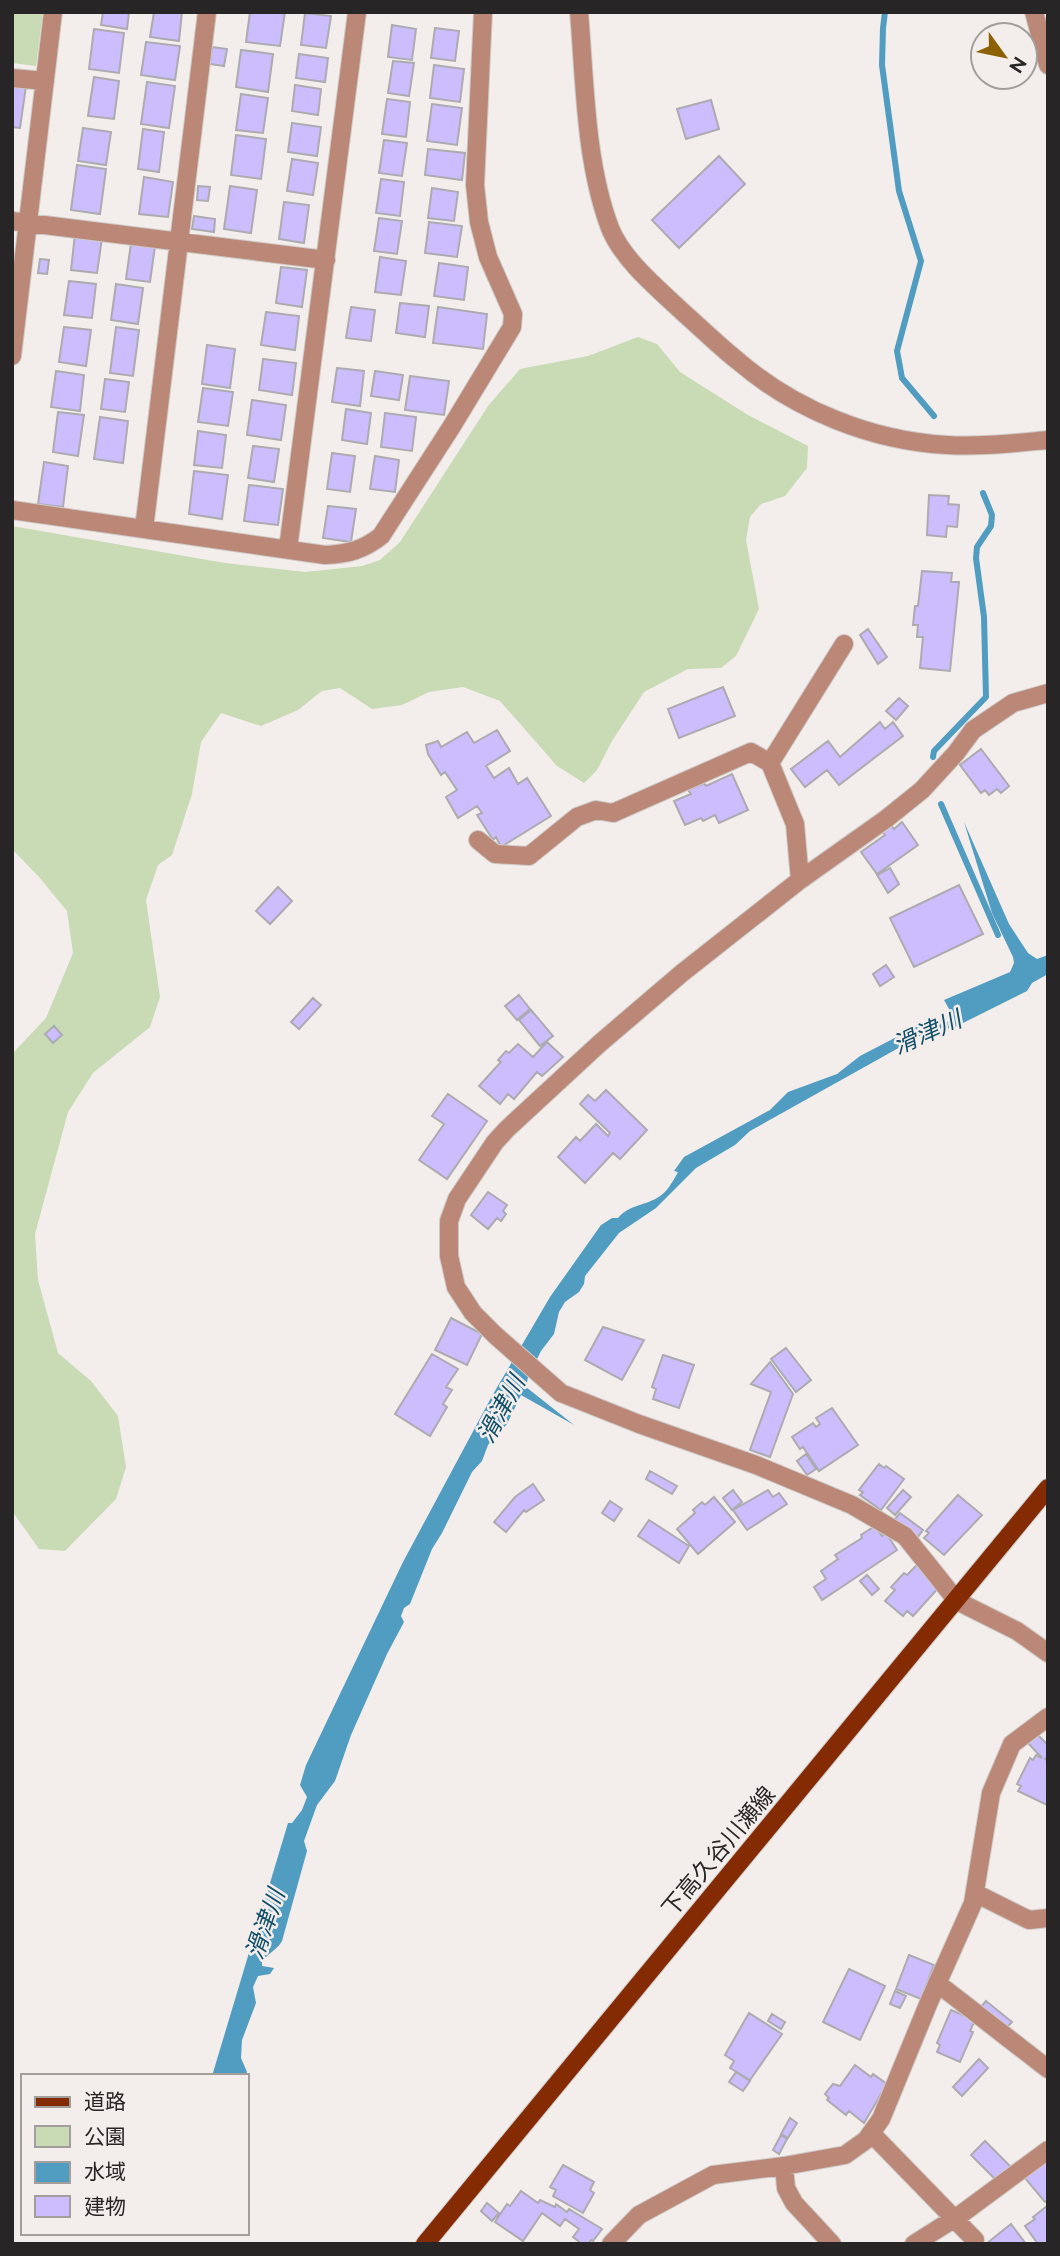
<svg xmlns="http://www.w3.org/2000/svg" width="1060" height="2256" viewBox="0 0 1060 2256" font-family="Raleway,'Noto Sans JP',sans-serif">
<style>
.green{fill:#c8dbb4}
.water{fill:#519cc1}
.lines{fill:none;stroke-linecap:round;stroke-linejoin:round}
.stream{stroke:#519cc1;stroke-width:6}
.building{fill:#ccbdff;stroke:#acabaf;stroke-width:2}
.minor-casing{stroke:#cecac8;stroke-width:20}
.major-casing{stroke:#cecac8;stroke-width:20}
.minor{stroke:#bb8776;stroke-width:18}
.major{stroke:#842b04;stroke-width:18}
.labels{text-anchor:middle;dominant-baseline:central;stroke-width:5;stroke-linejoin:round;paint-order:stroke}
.street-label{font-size:23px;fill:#272525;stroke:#f3eeec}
.water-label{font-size:24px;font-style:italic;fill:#114e68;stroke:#f3eeec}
</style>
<rect width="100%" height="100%" fill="#f3eeec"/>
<path class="green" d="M12,12H43L36,66L12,63Z
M638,337L657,344L680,372L748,415L808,446L807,468L785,496L761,504L750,517L746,540L759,609L736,656L721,668L688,669L644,692L612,741L597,770L584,783L557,766L500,701L463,687L429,692L402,705L372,709L340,688L322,691L298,710L261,726L221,713L201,742L192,794L172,855L158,865L146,900L160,997L150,1027L93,1073L68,1112L35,1234L38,1280L58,1353L91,1381L118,1416L126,1467L116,1499L65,1551L39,1549L12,1511V1054L46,1018L73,953L67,911L39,877L12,849V526L225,563L305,572L362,566L380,560L400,542L488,406L520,369L588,356Z"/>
<path class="water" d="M964,822L1009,924L1028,953L1037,959L1048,955V974L1032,983L1027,991L953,1028L938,1029L920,1036L750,1131L735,1145L696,1168L656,1208L619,1233L585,1276L584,1284L579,1292L565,1302L559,1312L554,1334L541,1351L528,1377L526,1387L574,1425L521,1395L507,1424L488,1445L482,1461L472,1472L442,1533L432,1549L410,1604L404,1608L401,1616L404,1622L387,1654L351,1735L335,1781L317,1805L304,1841L307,1851L282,1941C278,1949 268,1953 262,1962V1966L274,1968L270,1974L258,1976L253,1987L256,2003L242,2040L241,2058L247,2072L246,2076H212L288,1823H292L302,1810L307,1797L300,1785L306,1765L403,1562L492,1396L550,1297L601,1225L612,1218H618C629,1205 643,1206 657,1198C667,1193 673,1181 678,1172L674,1171L684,1157L770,1110L788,1092L837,1074L860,1056L933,1018L947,1022L953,1016L944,1000L1010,972L1014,963L1013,957L992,913Z"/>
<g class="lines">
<path class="stream" d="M885,12L883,28L882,65L899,191L921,261L897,351L902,378L934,416
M933,757L934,751L986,697L984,617L976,558L977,547L991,526L992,515L983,493
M941,804L998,935"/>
</g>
<path class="building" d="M103,12H129L127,29L101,25Z
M154,12H182L179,41L150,37Z
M250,12H285L280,46L246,42Z
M305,13L331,16L326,48L301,45Z
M392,25L416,29L412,60L388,57Z
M435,28L459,31L455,61L431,58Z
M94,29L124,33L119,73L89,69Z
M146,42L180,46L175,80L141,75Z
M212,47L227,49L224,66L210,64Z
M241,50L273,54L268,92L236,87Z
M299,54L328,58L325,82L296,78Z
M393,61L414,63L409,96L388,93Z
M434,65L464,69L460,102L430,98Z
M94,77L119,81L114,119L88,116Z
M147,82L175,86L169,128L141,124Z
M12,84L26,86L20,128L12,127Z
M295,85L321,89L318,115L292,111Z
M241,94L268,98L263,133L236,130Z
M387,99L410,102L406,137L382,134Z
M711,100L719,129L686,139L677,109Z
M432,104L462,108L457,145L427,141Z
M292,123L321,127L317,156L288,152Z
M83,128L111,132L106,165L78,161Z
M143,129L164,132L159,172L138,169Z
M236,135L266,139L261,179L231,175Z
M384,140L407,143L402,176L379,173Z
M428,149L465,153L462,180L425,175Z
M719,156L745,184L679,248L652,220Z
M292,159L318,163L313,195L287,191Z
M77,165L106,169L100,214L71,210Z
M144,177L173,182L168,217L139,214Z
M381,179L404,182L400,216L376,213Z
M198,186L210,187L208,201L197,200Z
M230,186L257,190L251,233L224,229Z
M432,188L458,192L454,221L428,218Z
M284,202L309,205L304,243L279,239Z
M194,216L215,219L214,232L192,229Z
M379,218L402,221L397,254L374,251Z
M429,222L462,226L457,257L425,253Z
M75,234L102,238L97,273L71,270Z
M131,243L155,246L150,282L126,279Z
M380,257L406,261L401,295L375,292Z
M40,259L49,260L47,274L38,273Z
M439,263L468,267L464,300L434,296Z
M281,267L307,270L302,307L276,303Z
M69,281L96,284L92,318L64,315Z
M116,284L143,288L138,324L111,320Z
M400,303L429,306L425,337L396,333Z
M351,307L375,310L371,341L346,338Z
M438,307L487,314L483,349L433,343Z
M266,312L299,316L295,350L261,345Z
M64,327L91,330L86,366L59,362Z
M116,327L139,330L133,376L110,373Z
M207,345L235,349L230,388L202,384Z
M263,359L296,363L292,395L259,390Z
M337,368L364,371L360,406L332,402Z
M56,371L84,375L80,411L51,407Z
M375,371L403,375L399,400L371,396Z
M410,376L449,381L444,415L405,410Z
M105,379L129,382L125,412L101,409Z
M203,388L233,392L228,426L198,422Z
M252,400L286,405L281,440L247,435Z
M346,409L371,413L367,444L342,440Z
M58,412L84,415L78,456L53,452Z
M385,413L416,417L412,451L381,447Z
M100,417L128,421L123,463L94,459Z
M198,431L226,435L222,468L194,465Z
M253,446L279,449L274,482L248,478Z
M332,453L355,456L350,492L327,489Z
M375,456L399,460L395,492L370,489Z
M44,462L68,466L63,507L38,504Z
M194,471L228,475L222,519L189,514Z
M249,485L283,489L278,525L244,521Z
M929,495L949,496L948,504L959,505L957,527L947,526L946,537L927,535Z
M328,506L356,509L351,542L323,538Z
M922,571L952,573L951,582H959L950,671L920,668L923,637H917L918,625H913L915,606H918Z
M868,629L887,657L878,664L860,635Z
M723,687L735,716L679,738L668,709Z
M899,698L908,706L896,720L886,711Z
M880,722L885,729L893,722L903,736L839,785L827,770L805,787L791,769L828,741L840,757Z
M497,730L510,751L486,766L494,778L509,768L518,784L527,778L551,816L501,847L496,837L493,840L477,815L482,813L477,806L458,818L446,797L457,790L445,772L441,775L428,754L426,745L438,741L441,747L467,732L474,743Z
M981,749L1009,786L1001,793L997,789L989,795L985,790L981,793L960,765Z
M732,774L748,810L719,823L715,815L703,821L701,818L685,825L674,801L691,794L688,790L704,783L706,786Z
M902,822L918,845L877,874L861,852L885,835L882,831L891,825L894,829Z
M890,868L899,884L888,893L877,875Z
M959,885L983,934L914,967L890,918Z
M278,887L292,901L270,924L256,911Z
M886,965L894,977L880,986L873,974Z
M519,995L530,1009L517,1020L505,1006Z
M313,998L321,1005L299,1029L291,1022Z
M531,1010L553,1036L540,1046L519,1020Z
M54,1026L62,1035L53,1043L45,1034Z
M547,1042L563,1057L542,1076L537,1072L514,1099L508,1094L500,1104L479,1086L501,1062L498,1060L506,1051L509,1053L518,1044L533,1057Z
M606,1090L647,1130L620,1159L613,1153L585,1183L558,1157L576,1137L580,1141L596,1124L608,1136L610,1133L580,1104L588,1095L595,1101Z
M448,1094L487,1121L447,1179L419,1160L444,1124L432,1116Z
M488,1192L507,1205L503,1211L506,1214L501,1221L497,1218L488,1229L471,1215Z
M451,1318L482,1334L467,1365L435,1350Z
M603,1327L644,1340L622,1380L585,1360Z
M786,1348L811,1380L796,1392L771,1359Z
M432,1354L458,1369L446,1387L452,1390L443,1404L447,1407L430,1436L395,1414Z
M663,1355L694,1365L679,1408L653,1399L656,1389L652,1387Z
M770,1362L793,1394L770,1457L750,1450L771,1392L751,1384Z
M832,1408L858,1445L819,1471L803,1447L800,1449L792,1437L813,1423L816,1427L820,1424L816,1418Z
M806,1454L816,1469L807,1475L797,1461Z
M879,1464L884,1468L886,1466L904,1479L881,1510L860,1495L863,1492L859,1490Z
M650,1471L677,1486L672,1494L646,1479Z
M533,1484L544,1500L526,1512L524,1510L506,1532L494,1522L515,1497Z
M733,1490L742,1502L732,1510L723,1498Z
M768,1490L773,1497L779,1493L787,1504L747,1530L733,1510Z
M903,1490L911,1497L895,1515L887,1508Z
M958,1495L982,1515L944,1555L924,1538L929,1533L926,1531Z
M714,1497L735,1522L698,1554L677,1529L695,1513L693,1510L702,1502L705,1505Z
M610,1501L622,1509L614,1521L602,1513Z
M900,1513L923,1530L917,1538L894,1520Z
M649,1520L689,1546L679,1563L638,1536Z
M875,1526L882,1536L886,1533L897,1550L822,1600L814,1587L826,1579L821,1571L838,1559L835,1555L862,1538L861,1535Z
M918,1564L941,1585L913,1616L907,1611L903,1616L885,1601L895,1590L891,1587L904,1573L907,1575Z
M867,1575L879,1589L872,1595L860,1581Z
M1037,1734L1048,1745V1757L1045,1759L1048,1761L1047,1805L1018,1791L1021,1786L1017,1784L1030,1758L1033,1760L1036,1755L1042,1758L1028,1743Z
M909,1955L934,1965L921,1999L896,1989Z
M849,1969L885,1986L860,2040L823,2022Z
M895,1991L906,1996L900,2008L890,2004Z
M986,2001L1012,2022L1006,2028L980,2008Z
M951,2010L975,2020L970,2031L973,2032L960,2062L937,2052L940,2045L937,2043Z
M749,2013L782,2034L750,2080L730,2068L734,2061L725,2055Z
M772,2014L785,2022L781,2029L768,2021Z
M979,2059L988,2068L962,2096L953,2087Z
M855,2065L871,2077L873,2074L887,2084L864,2123L849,2111L846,2115L827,2100L829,2098L825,2094L833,2084L840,2086Z
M736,2072L750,2081L743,2091L729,2082Z
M790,2118L797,2123L788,2138L781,2134Z
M781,2135L787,2139L779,2154L773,2150Z
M985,2141L1011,2167L997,2181L971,2155Z
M1048,2157V2200L1045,2202L1024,2177Z
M563,2165L594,2182L590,2190L594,2193L583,2213L553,2196L556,2190L550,2187Z
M521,2191L538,2203L540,2200L555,2207L556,2204L567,2212L569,2209L602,2229L593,2241L591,2240L588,2244H582L573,2237L579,2229L565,2219L560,2226L542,2213L523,2241L495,2222L507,2204L510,2206Z
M487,2203L499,2213L492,2221L481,2211Z
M1047,2206L1048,2244H1038L1025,2226L1035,2219L1033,2217Z
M1011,2224L1026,2244H986Z"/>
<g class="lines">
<defs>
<path id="minor" d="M579,12C585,82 585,162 610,228C623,261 661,291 686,315C703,330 720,347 738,361C795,410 872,441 947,445C980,447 1015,443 1048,440
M1034,12L1048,65
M12,78L45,81
M12,221L326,260
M12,356L53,12
M12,510L325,555C348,554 363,550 381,536L452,426L512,327L513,314L488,257L479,222L475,185L483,12
M144,529L207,12
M288,549L357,12
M1048,693L1013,703L973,730L956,753L922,790L886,819L800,880L682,973L599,1044L507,1129L495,1142L457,1199L449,1221V1256L456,1287L473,1313L495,1335L561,1393L639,1424L756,1465L852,1505L905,1536L957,1601L1017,1631L1048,1653
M770,763L844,644
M478,840L495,854L529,856L577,817L596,810L613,813L751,752L770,763L795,824L800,880
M975,1893L1029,1920L1048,1918
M937,1983L1048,2069
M871,2133L975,2240
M784,2166L786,2188L794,2203L832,2244
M611,2244L639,2215L713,2175L784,2166L845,2155L866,2140L881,2119L929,2002L973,1903L991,1793L1012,1744L1048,1717
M914,2244L960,2215L1048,2150"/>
<path id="major" d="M425,2244L1048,1488"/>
</defs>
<use href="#minor" class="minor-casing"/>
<use href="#major" class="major-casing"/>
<use href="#minor" class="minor"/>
<use href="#major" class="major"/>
</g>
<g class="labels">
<g class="street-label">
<text transform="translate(718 1851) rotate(-50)">下高久谷川瀬線</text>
</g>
<g class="water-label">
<text transform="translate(927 1032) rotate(-24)">滑津川</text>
<text transform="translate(501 1409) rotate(-62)">滑津川</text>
<text transform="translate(265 1924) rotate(-71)">滑津川</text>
</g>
</g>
<rect width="1060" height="2256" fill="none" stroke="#272525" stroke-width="28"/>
<rect x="21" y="2074" width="228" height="161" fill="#f3eeec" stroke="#a19e9c" stroke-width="2"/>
<rect x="35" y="2097" width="35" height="10" fill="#842b04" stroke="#a19e9c" stroke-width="2"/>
<text x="84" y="2109" font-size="21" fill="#272525">道路</text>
<rect x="35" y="2126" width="35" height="21" fill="#c8dbb4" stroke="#a19e9c" stroke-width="2"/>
<text x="84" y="2144" font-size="21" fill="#272525">公園</text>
<rect x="35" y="2162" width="35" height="21" fill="#519cc1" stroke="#a19e9c" stroke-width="2"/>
<text x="84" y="2179" font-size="21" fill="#272525">水域</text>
<rect x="35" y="2196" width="35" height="21" fill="#ccbdff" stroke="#a19e9c" stroke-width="2"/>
<text x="84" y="2214" font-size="21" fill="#272525">建物</text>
<g transform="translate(1004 56) rotate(123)"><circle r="33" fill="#f3eeec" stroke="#a19e9c" stroke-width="2"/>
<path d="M0-5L12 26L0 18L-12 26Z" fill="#8c6104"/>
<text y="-10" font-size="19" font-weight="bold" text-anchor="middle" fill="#272525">N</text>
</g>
</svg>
